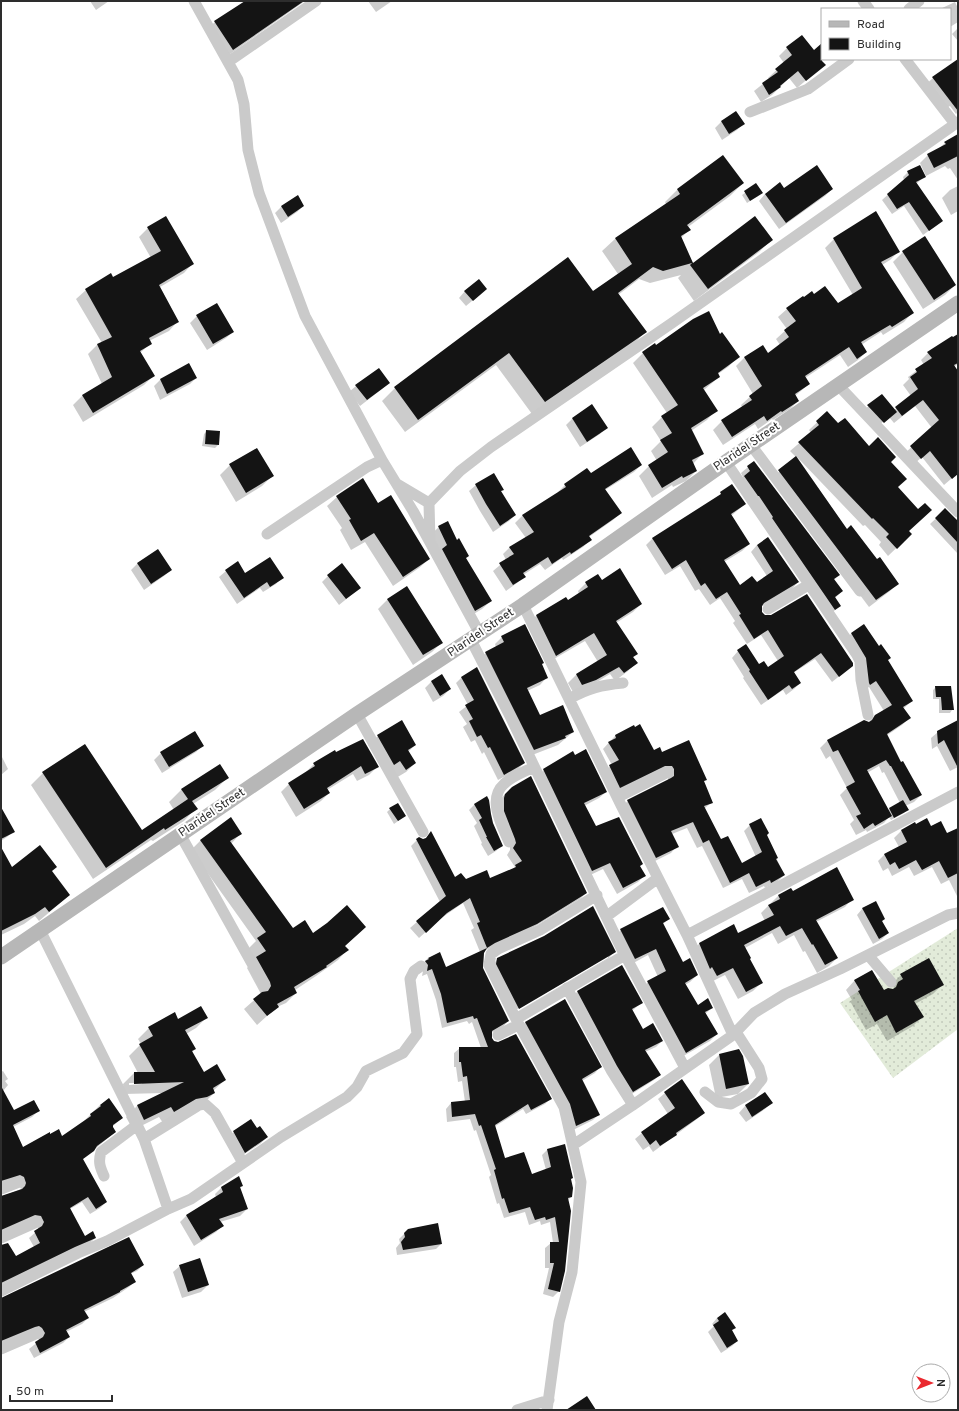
<svg xmlns="http://www.w3.org/2000/svg" width="959" height="1411" viewBox="0 0 959 1411" font-family="Overpass,sans-serif">
<style>
.grass{fill:url(#grass-dots)}
.shadow{fill:#0003;fill-rule:evenodd}
.building{fill:#141414}
.lines{fill:none;stroke-linecap:round;stroke-linejoin:round}
.street{stroke:#cacaca;stroke-width:11}
.secondary{stroke:#b7b7b7;stroke-width:15}
.labels{text-anchor:middle;dominant-baseline:central;stroke-width:4;stroke-linejoin:round;paint-order:stroke}
.street-label{font-size:12px;fill:#2d2d2d;stroke:#fff}
</style>
<defs>
<pattern id="grass-dots" width="8" height="8" patternUnits="userSpaceOnUse"><rect width="8" height="8" fill="#e2ebd9"/><path d="M2 2h.1M6 6h.1" fill="none" stroke="#c2cabb" stroke-width="1.8" stroke-linecap="round"/></pattern>
</defs>
<rect width="100%" height="100%" fill="#fff"/>
<path class="grass" d="M958,928V1029L893,1078L840,1003Z"/>
<path class="shadow" d="M90,1H109L96,10Z
M246,1H305L223,59L205,31L215,22Z
M368,1H392L376,12Z
M955,2L958,8V22L950,27V9H940Z
M958,28V41L952,34Z
M787,48L824,65L797,88L789,78L772,95L761,102L754,91L769,79L768,78L784,63L779,56Z
M958,62V112L956,114L950,106L943,110L924,86L933,78Z
M736,112L743,124L737,130L722,140L715,128L721,122Z
M958,135V180L950,168L948,169L945,166L926,176L920,163L928,155L938,149L945,143Z
M908,172L924,177L916,184L942,221L923,235L904,206L892,214L882,200L904,180L903,177Z
M743,183L730,196L688,227L689,230L681,238L693,264L772,239L759,252L694,301L678,278L681,275L650,283L639,279L618,295L645,332L633,345L532,414L496,365L405,432L382,401L395,388L592,292L618,274L602,251L615,239L666,204L665,202L678,189Z
M756,185L758,196L747,203L742,195Z
M958,186V211L951,215L942,198L950,190Z
M784,189H832L825,196L779,229L759,201L765,194Z
M297,196L303,206L297,212L281,223L275,213L281,207Z
M148,228L193,263L184,273L160,287L178,321L169,331L149,341L150,344L140,353L153,376L144,385L83,422L73,405L82,396L102,384L88,354L97,345L102,343L76,299L86,290L111,275L113,279L151,258L139,237Z
M834,239L898,252L890,260L882,265L912,313L904,322L883,335L881,332L861,345L866,352L858,360L848,367L840,355L805,378L809,384L795,396L798,401L790,409L773,420L772,419L758,429L755,424L723,445L713,430L722,421L742,407L741,405L753,394L736,366L744,358L768,355L780,345L776,339L787,329L778,317L787,309L814,296L838,305L853,295L825,248Z
M903,252L955,285L945,295L923,309L893,262Z
M465,291L479,295L466,306L459,298Z
M197,316L233,332L226,338L207,350L190,323Z
M720,335L738,357L728,367L718,374L719,377L704,390L716,410L707,420L691,431L702,454L693,464L696,471L686,481L673,487L672,485L652,498L639,476L649,466L657,461L651,451L661,441L652,427L662,417L667,413L633,363L643,353L656,346Z
M958,335V364L954,367L958,373V473L944,485L922,457L913,465L904,454L932,428L915,406L894,423L889,417L879,425L861,413L881,395L894,410L911,396L903,385L909,379L908,377L924,365L921,360L928,353Z
M189,364L196,378L190,384L160,400L154,386L160,380Z
M389,383L382,389L360,406L349,392L356,386Z
M592,406L606,427L600,434L580,447L566,425L572,419Z
M827,413L838,425L890,462L908,532L911,534L888,556L879,545L881,542L865,525L863,526L797,457L847,530L898,583L890,591L869,607L772,478L796,457L790,451L811,433L809,430Z
M207,431L218,445L215,448L202,446L204,434Z
M256,449L272,476L262,486L236,502L220,475L230,465Z
M754,462L838,575L834,580L842,591L835,598L840,605L833,612L738,483L743,477L741,473Z
M641,465L634,472L605,490L621,513L613,520L589,537L590,540L583,547L563,560L562,558L545,570L540,564L523,575L524,576L517,583L506,591L493,571L506,560L503,554L510,547L526,538L515,523L522,516L558,493V492L565,485L591,475Z
M476,485L502,490L500,492L515,515L509,521L493,532L480,511L469,491Z
M732,485L745,504L731,516L749,544L742,551L724,562L740,586L756,584L767,576L751,552L757,545L798,582L792,589L761,607V614L852,666L832,682L815,659L793,673L800,683L794,689L786,695L783,690L761,705L743,678L744,677L732,658L738,651L759,665L767,668L778,661L761,635L747,644L733,623L735,621L720,598L710,605L699,589L695,591L680,566L665,575L646,545L653,538L715,499Z
M337,497L378,504L429,559L419,568L393,586L365,542L351,550L340,530L342,528L327,506Z
M945,510L958,522V554L930,524Z
M439,527L465,558L491,601L482,609L467,618L430,535Z
M138,563L171,570L164,576L144,590L131,570Z
M226,571L245,575L282,577L276,584L263,592L260,588L237,604L219,577Z
M328,576L360,588L339,605L322,582Z
M601,581L641,604L633,612L616,623L636,654L633,658L636,663L628,671L615,681L610,674L587,688L573,692L568,683L576,675L598,662L585,641L547,663L528,624L536,616L566,598L568,601L579,594L578,591L586,583Z
M388,599L442,642L432,652L413,665L378,609Z
M864,625L912,701L903,709L909,718L902,725L886,736L901,763L921,795L914,802L905,806L907,810L904,813L891,820L889,817L884,823L867,832L866,830L856,835L850,824L854,820L840,795L847,788L830,756L826,759L820,748L827,741L864,722L868,723L875,715L884,711L869,687L863,691L860,666L844,641L851,634ZM879,766L882,773L884,772L900,803L888,810L867,773Z
M502,637L541,664L547,677L540,685L527,691L540,716L573,732L558,745L527,757L478,660L486,653L496,647L495,644Z
M441,676L450,689L443,696L433,702L425,688L431,682Z
M462,677L524,763L518,769L498,780L484,752L482,754L475,740L471,742L463,727L467,724L459,712L468,705L456,683Z
M936,687L952,710L950,713H939V699H933V690Z
M401,721L415,745L408,752L415,763L406,772L396,778L368,745L378,736Z
M958,721V767L950,771L937,746L932,749L931,738L938,732Z
M195,732L203,745L196,752L162,773L154,760L161,753Z
M615,736L653,751L662,753L706,779L703,782L712,802L704,809L720,841L741,864L756,857L744,831L750,825L766,835L784,875L777,882L765,888L764,886L749,893L742,879L723,888L702,846L697,848L687,828L672,834L677,846L671,853L649,864L621,807L628,801L668,781V776L614,794L603,772L612,765L603,749Z
M336,753L377,767L369,775L357,781L353,774L327,790L329,793L321,801L296,817L281,792L289,784L306,773V772L314,764Z
M1,755L8,769L1,775Z
M544,770L606,792L599,798L584,806L596,828L639,866L644,876L638,882L617,894L603,869L586,877L538,776Z
M43,773L142,831L174,810L169,802L182,789L227,778L215,790L193,804L196,808L184,821L153,841L151,840L93,879L31,785Z
M505,794L586,893L580,899L529,930L484,951L482,968L508,1021L503,1027L491,1033V1038L550,1099L545,1104L526,1114L523,1109L494,1127L505,1159L531,1175L546,1170L542,1155L547,1150L564,1145L570,1179L572,1196L568,1200L559,1291L553,1297L543,1294L549,1268H545V1248L551,1243H553L550,1222L541,1225L540,1221L529,1225L525,1212L504,1218L499,1203L497,1204L489,1177L491,1175L476,1130L474,1131L470,1119L447,1122L446,1109L451,1103L465,1102L462,1081L458,1082L456,1067H454V1053L460,1048H481L472,1022L469,1024L467,1021L442,1028L436,1000L427,974L422,976L423,971L420,967L428,958L445,969L480,952L471,930L474,928L463,903L440,919L419,938L410,928L440,902L411,846L417,840H424L431,833L455,879L466,881L490,879L512,870L515,867L507,855L510,850V846L499,801Z
M475,804L492,823L502,845L496,851L488,856L481,844L482,843L474,826L477,823L469,810Z
M1,809L14,831L7,837L1,841Z
M390,809L405,816L394,824L387,812Z
M230,819L240,834L231,844L293,929L313,934L365,927L344,946L347,950L338,960L316,976L295,990L296,993L286,1003L277,1007L257,1025L244,1009L261,994L247,968L255,959L248,949L256,941L191,850L200,841Z
M915,824L916,825L930,827L947,834L958,829V898L949,880L941,884L932,867L914,876L909,867L892,876L888,868L883,871L878,861L885,854L899,847L894,838L901,831Z
M1,858L12,869L51,872L69,895L59,904L39,921L35,916L24,924L1,935Z
M791,889L792,892L852,899L845,907L816,922L837,958L829,966L817,973L805,951L803,952L794,935L778,944L772,933L745,948L749,959L761,983L753,991L738,999L725,975L709,983L692,951L700,943L738,935L765,921L761,913L778,896Z
M875,902L884,919L882,921L888,933L882,939L873,944L857,915L862,909Z
M668,919L663,924L682,964L697,975L690,982L685,985L698,1006L712,1008L705,1014L717,1034L710,1041L678,1059L641,989L648,982L658,977L648,955L628,966L614,937L621,930Z
M614,952L608,959L512,1015L491,966L498,959ZM608,955V958L515,1013L514,1011Z
M622,966L641,1003L632,1011L643,1030L662,1041L656,1047L645,1052L660,1075L654,1080L627,1097L572,998L577,992Z
M901,975L942,985L933,994L915,1004L922,1017L913,1026L887,1041L877,1024L866,1030L850,1001L852,1000L846,990L855,980L883,992L892,990L894,988L892,984Z
M206,1018L196,1028L186,1034L195,1049L192,1052L203,1073L225,1080L213,1091L214,1093L203,1104L163,1123L159,1117L133,1130L126,1117L137,1106L165,1093L124,1094L123,1084L134,1073H138L129,1056L141,1044L138,1039L149,1028L178,1020ZM129,1083H142V1084L129,1085Z
M526,1022L600,1067L595,1073L582,1081L599,1114L593,1120L571,1131L520,1028Z
M719,1055L748,1084L738,1094L716,1098L709,1065Z
M3,1071L8,1079L5,1081L8,1085L3,1091L14,1111H38L32,1117L13,1127L23,1148L50,1135L62,1137L84,1121L100,1105L109,1099L122,1118L112,1127L115,1132L82,1160L106,1202L100,1208L90,1214L82,1202L70,1209L84,1237L95,1238L89,1244L1,1285V1246L15,1257L34,1247L29,1238L38,1230V1226L1,1233V1197L21,1189L18,1183L1,1185V1072Z
M665,1093L704,1113L697,1119L653,1152L649,1146L643,1150L635,1139L642,1133L668,1114L658,1099Z
M765,1093L771,1103L765,1109L746,1122L739,1113L745,1106Z
M256,1129L267,1137L260,1144L238,1158L227,1138L234,1132Z
M242,1186L240,1188L247,1209L240,1216L220,1222L222,1226L216,1232L194,1246L180,1222L186,1216L216,1197L215,1194L222,1187Z
M409,1229L441,1244L436,1249L397,1255L396,1248L400,1243L399,1239Z
M143,1265L137,1271L130,1274L134,1282L129,1287L113,1298L84,1312L88,1318L82,1324L66,1332L69,1337L63,1343L34,1358L29,1349L39,1341L37,1333L1,1344V1299Z
M180,1266L208,1285L201,1292L182,1298L173,1272Z
M717,1318L734,1328L731,1331L737,1341L732,1346L721,1353L708,1332L714,1326L712,1324Z"/>
<path class="building" d="M245,1H304L233,50L214,21Z
M802,35L814,50L822,43V61L826,65L806,81L798,71L780,86L781,87L769,95L762,83L778,72L775,69L792,55L786,47Z
M958,59V111L932,77Z
M736,111L745,124L729,134L721,121Z
M958,134V156L934,168L927,154L946,144L944,142Z
M723,155L744,183L687,225L691,230L681,236L693,263L755,216L773,240L708,289L690,265L692,263L663,271L653,267L618,293L647,332L545,402L509,353L418,420L394,387L568,257L593,291L632,264L615,238L680,194L677,189Z
M817,165L833,189L786,223L765,194L780,182L784,188Z
M920,165L926,177L916,182L943,221L929,231L909,202L897,209L887,194L909,175L907,171Z
M756,183L763,193L750,201L744,191Z
M298,195L304,206L288,217L281,206Z
M876,211L900,252L881,262L914,313L892,327L890,325L861,342L867,352L857,359L849,347L805,376L810,384L795,394L799,401L782,412L781,411L767,421L764,416L732,437L721,420L752,400L749,396L762,386L744,357L763,345L768,353L789,337L784,330L796,321L786,308L803,296L804,297L812,291L814,294L825,286L838,303L862,288L833,238Z
M166,216L194,264L159,285L179,322L149,338L152,344L140,351L155,376L93,413L82,395L112,377L97,344L112,337L85,289L111,273L113,277L161,251L147,227Z
M925,236L956,285L934,300L902,251Z
M479,279L487,289L473,301L464,291Z
M217,303L234,332L213,344L196,315Z
M709,311L720,334L722,332L740,357L718,373L720,377L703,388L718,411L691,428L704,454L692,460L697,471L683,478L682,476L662,488L648,465L668,452L660,440L672,433L661,416L678,405L642,352L655,343L656,345L693,319Z
M958,334V363L954,365L958,371V474L952,479L930,451L921,459L910,446L939,420L923,400L902,416L895,407L918,389L910,377L917,372L915,369L932,358L927,352L952,336L953,337Z
M189,363L197,378L167,394L160,379Z
M379,368L390,383L367,400L355,385Z
M882,394L897,412L884,423L867,405Z
M592,404L608,428L587,442L572,418Z
M827,411L838,423L845,418L869,446L878,437L896,457L891,462L907,479L898,487L918,509L925,503L932,510L909,531L912,534L897,549L886,537L889,534L873,518L872,519L798,442L819,425L816,421Z
M206,430L220,431L219,445L205,444Z
M631,447L642,465L605,489L622,513L589,536L592,540L571,554L570,552L552,564L548,557L523,573L526,577L513,585L499,563L514,554L509,547L534,532L522,515L566,487L564,484L587,468L591,473Z
M257,448L274,476L246,493L229,464Z
M796,456L847,529L851,525L877,559L880,557L899,584L876,600L778,470Z
M754,461L840,575L834,579L843,591L835,597L841,606L835,610L772,518L773,517L759,496H758L744,476L750,471L747,466Z
M494,473L504,490L501,491L516,515L500,526L486,504L475,484Z
M363,478L378,503L391,495L430,559L403,577L374,533L361,541L349,520L351,519L336,496Z
M732,484L746,504L731,514L750,544L724,560L740,585L752,576L757,582L773,571L757,545L768,537L799,582L764,603L762,606V612L765,615H771L807,594L853,663V666L839,677L821,653L794,672L801,683L792,689L789,685L768,700L749,671L750,670L737,650L746,644L759,664L764,661L768,667L784,656L768,630L754,639L739,615L741,614L727,592L716,599L705,583L701,586L686,560L672,569L652,538L721,494L720,492Z
M945,508L958,521V543L935,518Z
M448,521L457,540L459,538L469,556L466,558L492,601L475,611L442,549L447,545L438,526Z
M158,549L172,570L151,584L137,563Z
M270,557L284,578L270,587L267,582L244,598L225,570L238,561L245,573Z
M342,563L361,588L346,599L327,575Z
M620,568L642,604L616,621L638,654L633,657L638,663L624,673L619,667L596,680L582,685L576,674L607,655L594,633L556,656L536,615L566,597L568,600L588,587L585,582L598,574L602,580Z
M407,586L443,643L423,655L387,599Z
M525,624L544,663L542,664L548,678L527,688L540,715L563,705L574,732L565,736L566,738L534,750L485,652L504,642L501,636Z
M864,624L879,646L881,644L891,658L888,660L913,701L903,707L911,718L887,734L901,762L903,761L922,795L910,801L891,766H890L886,760L867,770L892,816L875,826L873,823L864,829L856,816L861,814L846,787L855,782L838,750L833,752L827,740L864,720L869,722L872,720L875,715L892,705L876,681L870,685L869,683L866,658L851,633Z
M477,667L525,763L504,775L490,747L488,748L481,735L477,737L469,721L473,719L465,705L474,700L461,677Z
M442,674L451,689L440,696L431,681Z
M935,686H951L954,710H942L941,697H936Z
M402,720L416,745L408,750L416,763L406,770L400,761L394,765L377,735Z
M958,720V768L944,740L938,744L937,731Z
M640,724L654,750L660,747L662,752L689,740L707,780L704,781L713,803L704,806L721,839L728,836L742,863L762,852L749,824L761,818L769,833L767,835L778,858L776,859L785,875L771,883L770,880L756,887L749,873L730,883L709,840L703,843L693,822L671,831L679,847L656,858L627,800L671,778L674,776V769L672,766H665L620,788L609,765L619,760L608,742L616,738L615,735L634,725L635,727Z
M195,731L204,746L169,767L160,752Z
M363,739L379,767L365,774L361,766L327,788L330,793L304,809L288,783L315,766L313,763L335,750L336,752Z
M85,744L142,830L188,799L181,789L220,764L229,778L192,801L198,809L165,830L164,828L106,868L42,772Z
M586,749L607,792L584,803L596,826L619,817L643,864L640,866L646,876L623,888L610,863L592,871L543,769L573,751L575,755Z
M531,776L587,893L537,924L495,943L487,948L477,923L480,922L470,898L447,913L426,933L416,921L446,896L416,839L419,837L423,839L426,838L431,831L455,877L461,873L466,879L487,870L490,878L516,867L515,865L522,861L513,848L516,843L515,839L504,811V798L505,794L512,787Z
M487,796L489,800L491,814L493,823L503,846L494,851L486,837H487L479,820L482,818L474,804Z
M903,800L909,810L894,818L889,808Z
M398,803L406,816L398,821L389,808Z
M1,807L15,832L1,839Z
M231,817L242,834L230,841L293,928L305,920L313,933L327,923L347,905L366,927L345,946L349,950L326,966L327,967L294,987L297,993L277,1004L279,1007L267,1016L253,999L262,992L268,991L271,986L270,982L256,957L266,951L257,938L266,932L200,840Z
M927,818L931,826L941,821L947,833L958,828V873L948,878L939,861L922,870L916,860L899,869L895,862L890,865L884,854L907,842L901,830L915,822L916,824Z
M40,845L57,867L52,871L70,895L49,912L45,907L35,914L1,931V847L12,867Z
M837,867L854,900L816,920L838,958L825,965L813,944L812,945L802,928L786,936L780,926L744,945L751,958L750,959L763,983L746,992L733,968L717,976L712,967L710,969L699,943L734,924L738,933L774,915L768,905L780,899L778,895L791,888L793,891Z
M876,901L885,919L882,921L889,933L879,939L862,908Z
M593,906L616,952L519,1009L496,964L497,958L544,936Z
M663,907L670,919L663,923L683,962L690,958L698,975L685,983L698,1005L708,998L713,1008L705,1012L718,1034L686,1053L647,981L666,971L656,949L635,959L620,929Z
M487,948L484,953L483,968L509,1021L492,1031V1038L494,1041L498,1042L516,1034L552,1099L531,1110L528,1104L495,1125L505,1158L524,1152L532,1174L551,1167L547,1149L565,1144L573,1178L571,1179L573,1188L572,1197L568,1198L571,1211L565,1271L560,1292L548,1289L554,1263H550V1242H559L555,1217L546,1220L545,1217L535,1220L530,1207L509,1213L504,1198L502,1199L494,1170L496,1169L481,1125L479,1126L475,1114L452,1117L451,1102L470,1100L467,1076L463,1077L461,1062H459V1047H488L477,1018L474,1019L473,1016L447,1023L441,994L432,969L427,971L428,965L425,961L429,959L428,958L440,952L446,967Z
M929,958L944,985L914,1001L924,1017L896,1033L887,1015L875,1022L858,991L860,990L854,980L872,970L884,990L888,988L893,989L896,987L898,982L903,979L900,974Z
M622,965L643,1003L632,1009L643,1029L653,1023L663,1041L645,1050L661,1075L633,1092L617,1066L577,991Z
M565,999L602,1067L582,1079L600,1115L576,1126L570,1104L525,1022Z
M201,1006L208,1018L185,1030L196,1049L192,1051L204,1072L217,1064L226,1080L213,1088L215,1093L207,1097L196,1099L174,1112L171,1107L144,1120L137,1105L184,1082L134,1084V1072H155L139,1044L153,1036L148,1027L175,1012L178,1019Z
M739,1049L743,1056L749,1084L726,1089L719,1054Z
M682,1079L705,1113L676,1133L677,1135L660,1146L656,1140L650,1145L641,1132L675,1108L664,1092Z
M1,1086L14,1110L34,1100L40,1111L13,1125L23,1147L50,1132V1134L59,1129L62,1136L91,1116L90,1114L101,1106L100,1105L109,1098L123,1118L113,1125V1127L116,1132L97,1146L94,1151L83,1159L107,1202L96,1209L88,1197L70,1208L85,1236L93,1231L96,1238L75,1247L1,1283V1245L8,1243L16,1256L40,1243L34,1231L42,1226L44,1222L41,1216L35,1215L1,1230V1196L22,1189L25,1186L26,1183L24,1177L20,1175L1,1181Z
M765,1092L773,1103L752,1117L745,1105Z
M251,1119L257,1128L260,1126L268,1137L245,1153L233,1131Z
M239,1176L243,1186L240,1187L248,1209L219,1219L224,1226L201,1240L186,1215L223,1192L221,1187Z
M438,1223L442,1244L403,1250L401,1242L405,1237L404,1233L408,1229Z
M129,1237L144,1265L131,1273L136,1282L120,1291V1292L84,1310L89,1318L66,1330L70,1337L40,1353L35,1342L43,1337L45,1333L42,1328L39,1326L35,1327L1,1341V1298Z
M200,1258L209,1285L188,1292L179,1265Z
M725,1312L736,1328L732,1330L738,1341L727,1348L713,1325L719,1321L717,1318Z
M587,1396L596,1410H566Z"/>
<g class="lines">
<path class="street" d="M194,1L238,80L244,104L248,150L259,193L305,316L382,460L413,511L480,634
M863,1L869,9
M909,9L919,1
M905,59L955,124
M228,62L316,1
M750,112L808,89L849,59
M838,385L958,512
M751,445L860,591
M726,462L857,655L860,661L861,680L868,715
M397,484L429,503
M267,534L367,467L382,460
M430,542L429,503L460,471L491,447L672,323L958,122
M523,605L621,805L687,935L733,1035L633,1105L573,1145
M768,609L810,584
M471,640L511,718L625,956
M569,699C588,688 602,685 623,683
M357,714L423,832
M618,797L668,772
M180,834L264,985
M509,842C502,826 487,799 504,784C512,776 524,772 534,767
M607,916L658,878
M687,935L958,792
M868,955L891,982
M567,988L611,1070L633,1105
M516,1019L489,965L491,954L498,949L540,930L597,895
M498,1035L518,1025
M733,1035L754,1013L785,994L840,969L948,915L958,913
M705,1092L718,1102L731,1104L751,1093L762,1079L759,1068L736,1032
M144,1139L199,1105L205,1104L215,1113L243,1163
M104,1176C100,1167 98,1162 101,1152L137,1125
M1,1189L19,1182
M168,1209L191,1199L281,1137L347,1097L357,1087L366,1071L403,1053L417,1034L410,979L414,971L421,966
M1,1238L37,1222
M1,1291L78,1253L107,1241L168,1209L144,1139L40,930
M1,1349L38,1333
M517,1410L549,1400
M547,1410L559,1322L572,1272L581,1182L564,1107L516,1019L625,955L685,1068"/>
<path class="secondary" d="M1,957L357,714L523,605L726,462L958,303"/>
</g>
<g class="labels">
<g class="street-label">
<text transform="translate(747 447) rotate(-34)">Plaridel Street</text>
<text transform="translate(481 633) rotate(-34)">Plaridel Street</text>
<text transform="translate(212 813) rotate(-34)">Plaridel Street</text>
</g>
</g>
<rect width="959" height="1411" fill="none" stroke="#2d2d2d" stroke-width="4"/>
<rect x="821" y="8" width="130" height="52" fill="#ffffff" stroke="#ababab"/>
<rect x="829" y="21" width="20" height="6" fill="#b7b7b7" stroke="#ababab"/>
<text x="857" y="28" font-size="12" fill="#2d2d2d">Road</text>
<rect x="829" y="38" width="20" height="12" fill="#141414" stroke="#ababab"/>
<text x="857" y="48" font-size="12" fill="#2d2d2d">Building</text>
<g transform="translate(931 1383) rotate(90)"><circle r="19" fill="#ffffff" stroke="#ababab"/>
<path d="M0-3L7 15L0 10L-7 15Z" fill="#ea292f"/>
<text y="-6" font-size="11" font-weight="bold" text-anchor="middle" fill="#2d2d2d">N</text>
</g>
<path d="M10 1395v6h102v-6" fill="none" stroke="#2d2d2d" stroke-width="2"/>
<text x="16" y="1395" font-size="12" fill="#2d2d2d" stroke="#ffffff" stroke-width="3" paint-order="stroke">50 m</text>
</svg>
